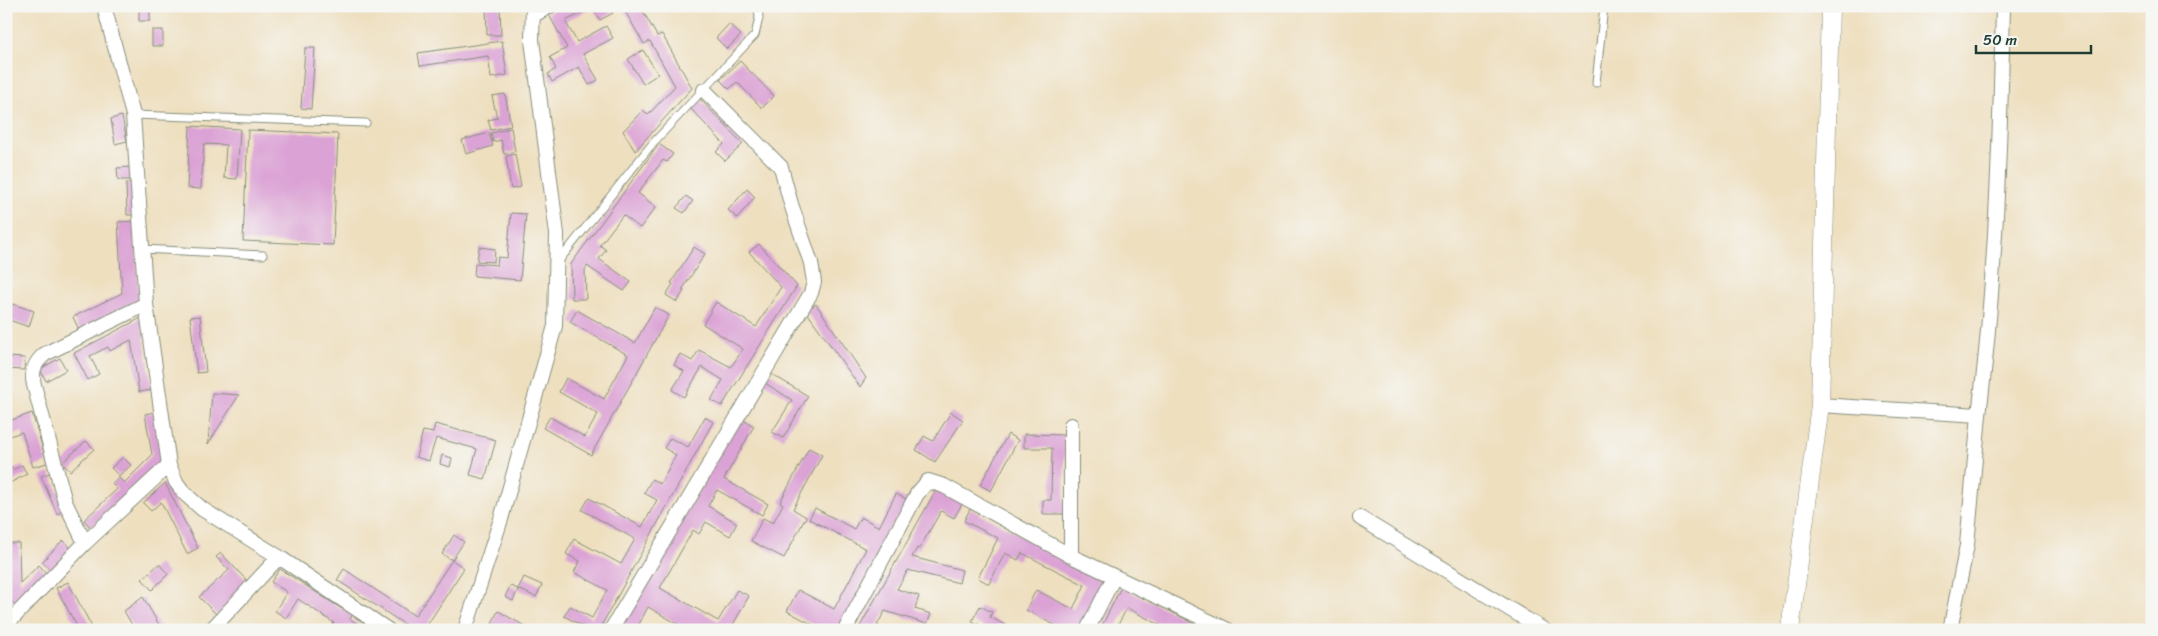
<svg xmlns="http://www.w3.org/2000/svg" width="2158" height="636" viewBox="0 0 2158 636" font-family="Sriracha,sans-serif">
<style>
.building{fill:#dba3d5}
.lines{fill:none;stroke-linecap:round;stroke-linejoin:round}
.service-casing{stroke:#868e7a;stroke-width:9}
.minor-casing{stroke:#868e7a;stroke-width:16}
.tertiary-casing{stroke:#868e7a;stroke-width:19}
.service{stroke:#fff;stroke-width:7}
.minor{stroke:#fff;stroke-width:14}
.tertiary{stroke:#fff;stroke-width:18}
</style>
<rect width="100%" height="100%" fill="#f6f6f2"/>
<filter id="ink" filterUnits="userSpaceOnUse"><feTurbulence type="fractalNoise" baseFrequency=".02" numOctaves="2"/><feDisplacementMap in="SourceGraphic" scale="10" xChannelSelector="R" yChannelSelector="G"/><feConvolveMatrix kernelMatrix="1 2 1 2 8 2 1 2 1" color-interpolation-filters="sRGB"/></filter>
<filter id="wash" filterUnits="userSpaceOnUse"><feTurbulence type="fractalNoise" baseFrequency=".0096" numOctaves="4" result="noise"/><feDisplacementMap in="SourceGraphic" scale="20" xChannelSelector="R" yChannelSelector="G"/><feGaussianBlur stdDeviation="1.12" result="paint"/><feColorMatrix in="noise" values="0 0 0 0 0 0 0 0 0 0 0 0 0 0 0 0 0 1.4 0 .05"/><feComposite in="paint" operator="in"/></filter>
<g filter="url(#wash)">
<rect width="100%" height="100%" fill="#eedfbf"/>
<g id="blocks">
<path class="building" d="M139,6H150V21H139Z
M486,6H500L501,35H487Z
M561,6H609L613,13L600,20L593,8L565,21L577,42L606,26L613,38L583,54L598,80L589,85L579,67L552,82L548,74L556,69L550,57L567,48L548,13Z
M622,6H640L657,36L662,34L692,88L635,151L623,131L643,110L648,115L675,86L650,41L644,44Z
M729,24L741,35L727,49L716,38Z
M152,30H163V46H152Z
M502,41L507,75L491,78L488,56L420,66L418,53Z
M305,48H315L311,109L301,108Z
M643,50L658,74L643,84L628,59Z
M740,61L774,96L762,108L737,82L729,89L720,80Z
M505,94L511,126L491,130L488,120L497,118L492,96Z
M700,99L743,144L725,161L716,152L724,144L690,108Z
M122,116L127,141L115,144L111,119Z
M190,126L240,129L237,179L224,178L226,145L204,144L201,189L187,188Z
M511,128L515,151L504,154L501,140L493,142L491,133Z
M248,130L338,134L333,245L243,241Z
M489,133L493,146L466,154L462,140Z
M659,144L673,154L667,162L663,160L638,193L656,207L640,228L623,215L600,245L606,250L599,259L631,282L624,291L587,266L585,270L586,299H572L571,264Z
M515,154L521,187L511,189L506,156Z
M131,167L132,180H118L117,168Z
M126,183H132L134,215H127Z
M747,189L755,197L737,218L728,210Z
M686,196L693,201L684,213L676,208Z
M511,213L526,214L520,280L474,276L475,263L497,265L498,257L507,258Z
M135,221L139,300L79,330L73,317L122,293L118,222Z
M759,244L797,286L722,406L711,400L723,380L702,367L684,397L672,390L684,371L674,365L680,354L692,361L699,350L731,367L743,349L703,324L716,302L756,327L781,287L749,252Z
M479,247L495,249L494,262L477,261Z
M694,247L705,254L682,290L684,291L677,302L666,295L673,284L671,283Z
M6,302L34,311L29,327L6,319Z
M816,304L866,378L860,387L806,311Z
M655,307L669,315L591,455L543,428L550,417L585,437L598,414L559,392L566,378L604,399L628,355L570,322L577,310L635,343Z
M200,316L206,372L197,373L190,317Z
M141,318L152,390L139,392L131,340L110,351L108,347L90,356L99,374L88,380L74,353Z
M6,357L25,358L24,370L6,369Z
M60,358L66,370L46,381L40,369Z
M768,372L808,396L783,438L772,432L792,400L762,381Z
M212,393L239,395L208,444Z
M155,412L162,461L91,528L84,520L117,489L112,484L119,478L124,483L152,455L145,414Z
M951,412L963,420L935,462L916,450L924,436L933,441Z
M32,413L47,463L33,467L22,432L6,437V422Z
M705,417L713,422L599,630H585L586,628L564,616L570,606L592,618L607,590L574,572L580,561L566,554L574,539L621,564L635,539L582,510L589,498L642,527L657,500L644,493L652,479L660,484L676,455L664,448L670,438L688,447Z
M740,418L754,426L724,479L768,504L762,515L717,490L708,506L737,523L730,536L706,522L699,534L693,530L660,588L718,621L737,590L749,596L730,630H688L648,607L638,626L645,630H618Z
M435,424L496,440L485,479L470,475L477,449L436,438L429,461L416,457L423,431L433,433Z
M1008,434L1018,440L991,491L980,485Z
M1024,434L1065,435L1064,514H1043V500H1051L1052,448H1024Z
M86,441L94,449L70,471L62,463Z
M809,448L822,455L793,509L806,517L784,558L751,541L763,518L773,523L783,504L780,502Z
M442,455L452,458L450,467L440,464Z
M123,457L131,465L119,476L111,468Z
M22,465L27,474L6,485V469L11,466L13,470Z
M50,473L66,510L57,514L41,476Z
M165,483L198,548L187,554L161,502L151,511L143,503Z
M937,488L963,502L954,518L941,511L919,549L917,548L912,557L962,570L959,583L908,570L897,589L919,596L915,609L931,614L927,624L885,611L877,625L886,630H858Z
M896,494L908,500L839,630H823L787,611L798,590L834,609L866,549L809,519L815,508L854,529L861,517L879,527Z
M970,509L1106,578L1079,630H1064L1026,610L1036,590L1073,609L1085,585L1022,553L1018,560L1005,553L989,584L978,578L998,538L964,521Z
M454,535L464,542L452,560L442,554Z
M63,540L72,549L51,570L42,562Z
M6,543H19L20,583L39,565L48,575L16,606L7,596Z
M221,553L250,584L217,615L199,597L229,570L216,557Z
M452,560L464,568L424,630H413L337,580L344,569L415,616Z
M159,564L168,574L152,590L142,579Z
M280,569L342,609L343,608L353,614L350,619L367,630H340L332,625L334,623L298,599L286,618L275,611L287,592L271,582Z
M524,577L542,585L536,597L518,589L513,601L505,597L510,586L518,589Z
M68,582L92,627L87,630H79L56,588Z
M1121,587L1170,611L1206,630H1160L1162,626L1127,608L1115,630H1100Z
M143,597L162,630H135L124,611Z
M980,606L992,612L990,617L1015,630H989L972,621Z
M498,611L532,630H504L492,623Z"/>
</g>
</g>
<g filter="url(#ink)">
<use href="#blocks" fill-opacity="0" stroke="#868e7a" stroke-width="1"/>
<g class="lines">
<defs>
<path id="service" d="M1596,83L1604,6
M133,115L366,123
M142,249L263,255
M558,262L652,144L755,35L759,18L758,6"/>
<path id="minor" d="M104,6L133,115L146,304L169,465L176,482L184,493L202,509L279,557L388,630
M534,15L550,6
M1820,405L1979,415L1967,545L1950,630
M1979,415C1996,279 2000,143 2003,6
M1071,425V556
M1360,518L1544,630
M85,543L65,502L34,385C31,372 34,363 45,354L146,304
M6,628L10,621L85,543L169,465
M211,630L279,557
M465,630L501,519L555,326L557,234L532,40L533,6
M611,630L811,293L814,282L811,263L791,204L781,167L704,90
M845,630L917,494L928,481L944,486L1071,556L1228,630
M1087,630L1114,577"/>
<path id="tertiary" d="M1790,630L1820,405L1830,6"/>
</defs>
<use href="#service" class="service-casing"/>
<use href="#minor" class="minor-casing"/>
<use href="#tertiary" class="tertiary-casing"/>
<use href="#service" class="service"/>
<use href="#minor" class="minor"/>
<use href="#tertiary" class="tertiary"/>
</g>
</g>
<rect width="2158" height="636" fill="none" stroke="#f6f6f2" stroke-width="25"/>
<path d="M1976 45v8h115v-8" fill="none" stroke="#1f3d34" stroke-width="2.5"/>
<text x="1983" y="45" font-size="15" fill="#1f3d34" stroke="#f6f6f2" stroke-width="4" paint-order="stroke">50 m</text>
</svg>
